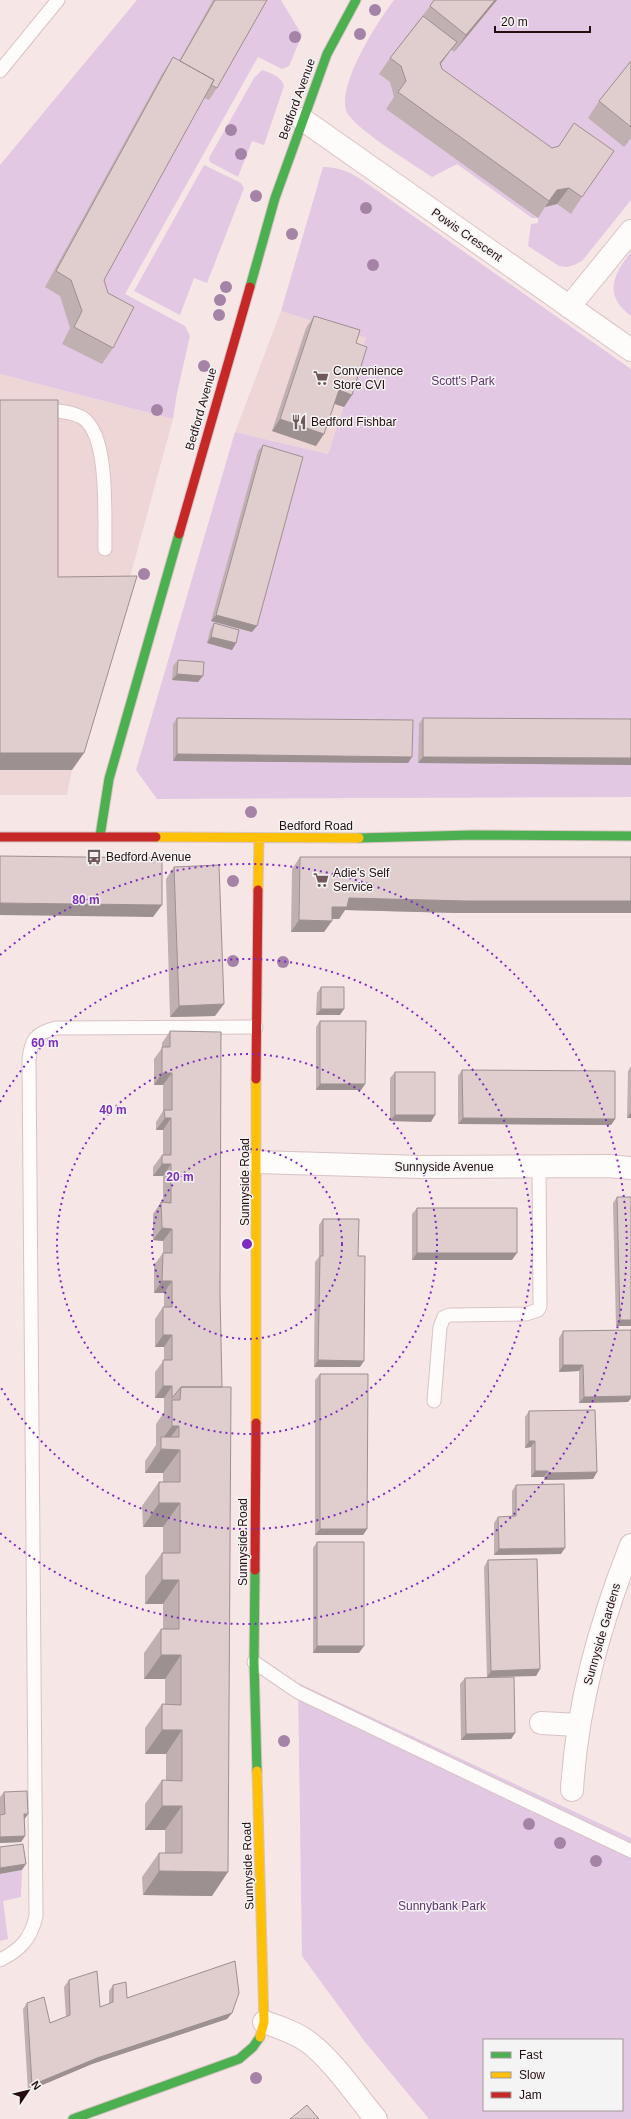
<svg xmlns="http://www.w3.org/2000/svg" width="631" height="2119" viewBox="0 0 631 2119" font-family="Helvetica,sans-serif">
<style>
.built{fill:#efd6d6}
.green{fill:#e2c8e3;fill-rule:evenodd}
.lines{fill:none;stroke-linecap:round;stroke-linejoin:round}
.lane-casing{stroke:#d8c3c4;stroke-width:15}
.street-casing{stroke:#d8c3c4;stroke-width:24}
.fast-casing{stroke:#d8c3c4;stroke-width:11}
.slow-casing{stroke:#d8c3c4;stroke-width:11}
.jam-casing{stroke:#d8c3c4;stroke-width:11}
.lane{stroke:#fefbfb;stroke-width:13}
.street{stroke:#fefbfb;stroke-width:22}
.fast{stroke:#4caf50;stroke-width:9}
.slow{stroke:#ffc107;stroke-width:9}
.jam{stroke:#c62828;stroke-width:9}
.tree{fill:#a483a7}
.wall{fill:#c1b0b1}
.shaded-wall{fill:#9d9090}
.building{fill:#e0cdce;stroke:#9d9090}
.ring{fill:none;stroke:#7b2cbf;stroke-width:2;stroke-dasharray:2 4}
.labels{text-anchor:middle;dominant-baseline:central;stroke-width:3;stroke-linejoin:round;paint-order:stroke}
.street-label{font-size:12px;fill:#260d10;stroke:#f4f4f4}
.poi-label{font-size:12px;fill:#260d10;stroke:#f4f4f4;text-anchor:start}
.park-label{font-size:12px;fill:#613273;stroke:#f4f4f4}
.centre{fill:#7b2cbf;stroke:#f4f4f4;stroke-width:2}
.ring-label{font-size:12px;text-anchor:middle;font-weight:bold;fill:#7b2cbf;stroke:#f4f4f4;stroke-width:3;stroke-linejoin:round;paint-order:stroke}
</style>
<rect width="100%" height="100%" fill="#f6e6e6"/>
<path class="built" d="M281,311L366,338L328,454L235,432Z
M0,374L173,419L126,592L72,770L67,795H0Z"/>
<path class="green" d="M137,0H281L302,35L289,66L282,69L258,57L125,294L185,326L190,336L177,393L173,419L0,374V165Z
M394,0H631V200L582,261L574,265L567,267L559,266L528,246L531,224L538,223V218H532L457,164L432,177C415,165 351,127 346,110C338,83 378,21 394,0Z
M262,70C271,73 282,77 284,86L264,145L252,141L238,177L210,162L209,158L254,78Z
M204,165L241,183L244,188L207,283L194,278L180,315L134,291Z
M323,167C338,167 350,172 362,180L631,369V797L157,799L136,770L235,432L328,454L366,338L281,311Z
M631,252V316C603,295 613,275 631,252Z
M298,1683L631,1838V2119H429L365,2042L302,1956ZM484,2040H622V2110H484Z
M22,1870L21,1897L3,1901L8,1939L0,1941V1874Z"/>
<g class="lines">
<defs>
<path id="lane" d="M0,71L58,0
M41,409C55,411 72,411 83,418C110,437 104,518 105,549
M434,1401L440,1327L444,1317L450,1315L526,1314L538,1310L540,1306L539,1166
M254,1662L298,1692L631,1851
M0,1960C20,1950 31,1939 36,1916L29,1060C31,1040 35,1033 56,1028L256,1027"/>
<path id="street" d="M302,119L631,350
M569,307L631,231
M257,1162L421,1167L609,1166L631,1168
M541,1723L578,1725
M572,1790C577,1704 600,1624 631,1545
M264,2022C279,2027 294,2032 307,2041C332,2059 356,2095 376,2119"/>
<path id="fast" d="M250,287L275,198L327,54L356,0
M100,836L109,779L179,534
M359,838L473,835L631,836
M255,1570L254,1662L257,1771
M73,2119L239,2059L253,2047L260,2037"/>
<path id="slow" d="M156,837L359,838
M258,890L259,838
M256,1423V1079
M257,1771L264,2022L260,2037"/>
<path id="jam" d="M179,534L250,287
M0,837H156
M256,1079L258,890
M255,1570L256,1423"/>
</defs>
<use href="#lane" class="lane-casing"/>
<use href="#street" class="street-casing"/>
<use href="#fast" class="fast-casing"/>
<use href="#slow" class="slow-casing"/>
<use href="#jam" class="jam-casing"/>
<use href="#lane" class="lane"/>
<use href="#street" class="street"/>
<use href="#fast" class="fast"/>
<use href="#slow" class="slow"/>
<use href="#jam" class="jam"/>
</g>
<g class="tree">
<circle cx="375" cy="10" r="6"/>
<circle cx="360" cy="34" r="6"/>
<circle cx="295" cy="37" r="6"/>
<circle cx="231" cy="130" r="6"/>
<circle cx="241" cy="154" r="6"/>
<circle cx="256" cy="196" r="6"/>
<circle cx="366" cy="208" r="6"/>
<circle cx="292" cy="234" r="6"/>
<circle cx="373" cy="265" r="6"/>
<circle cx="226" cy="287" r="6"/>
<circle cx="220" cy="300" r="6"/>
<circle cx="219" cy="315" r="6"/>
<circle cx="204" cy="366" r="6"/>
<circle cx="157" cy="410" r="6"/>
<circle cx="144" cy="574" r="6"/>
<circle cx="251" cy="812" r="6"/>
<circle cx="233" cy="881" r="6"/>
<circle cx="233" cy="961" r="6"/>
<circle cx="283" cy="962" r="6"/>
<circle cx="284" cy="1741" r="6"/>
<circle cx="529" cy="1824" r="6"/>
<circle cx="560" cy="1843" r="6"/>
<circle cx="596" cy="1861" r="6"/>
<circle cx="256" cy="2078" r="6"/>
</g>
<path class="wall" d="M213,0H267L217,88L209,100L204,98L104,280L108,293L113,348L102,364L62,344L70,328L60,296L45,287L162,74L173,57L179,61Z
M497,0L454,52L451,49L441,64L442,69L582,197L571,214L557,204L545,207L538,218L386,109L394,97L390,82L379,74L390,58L430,6Z
M631,61V138L624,147L588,118L599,101Z
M314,316L356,343L352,395L344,407L334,404L316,446L272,431L306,328Z
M263,445L252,632L211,621L258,451Z
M214,623L236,643L232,650L207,643L210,630Z
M178,660L198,682L172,680L173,666Z
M177,718L412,757L408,763L173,761V724Z
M423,718L631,719V765L418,763L419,724Z
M300,857H631V913H458L345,910L339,919H332L324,932H291L292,869Z
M174,867L215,1016L170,1017L166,879Z
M321,987L340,1015H316L317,993Z
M320,1021L365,1084L361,1090H316V1027Z
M170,1031L212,1896L143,1895L142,1877L159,1853H165V1830H145V1804L162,1780L166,1781V1754H145V1728L162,1704H165V1679H144V1653L161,1629H163V1604H145V1576L162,1553H163V1527H143L142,1506L159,1482H163V1473H145V1461L156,1445V1424L164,1412V1398H155V1372L164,1360V1347H155V1319L163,1307H164V1293H154V1265L163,1253V1241L153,1240V1214L161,1202H163V1176H153V1167L162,1155H163V1130H156V1122L163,1111V1085H154V1059L162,1048V1043Z
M631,1066V1118H627L628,1071Z
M462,1070L615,1119L611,1125L458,1124V1076Z
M395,1072L431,1122L390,1121V1078Z
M617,1197H631V1326H616L613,1203Z
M417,1208L512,1260H412V1214Z
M323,1219L358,1256L360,1367H314L315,1262L319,1257V1225Z
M631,1330V1398L628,1402L579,1403V1371L559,1372V1338L563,1331Z
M320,1374L367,1529L363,1535H315V1380Z
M529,1411L597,1472L593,1479L544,1480V1477H531V1447L525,1448V1417Z
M516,1485L561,1554L494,1555V1523L498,1517H512V1491Z
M317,1542L359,1653H313V1548Z
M488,1560L540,1669L536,1676L487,1677L484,1567Z
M465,1678L515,1733L511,1739L461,1740L460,1684Z
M4,1792L24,1820L25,1836L21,1842L0,1843V1797Z
M69,1980L100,2007L109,2004V1991L113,1985L127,1998L232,2013L227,2019L92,2064L28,2091L23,2009L27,2003L50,2023L66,2017L64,1987Z"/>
<path class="shaded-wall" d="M495,0H497L454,52L466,35Z
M457,42L445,58L429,79L440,63Z
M569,188L557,204L545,207L557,190Z
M339,390L352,395L344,407L330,402Z
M280,419L324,434L316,446L272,431Z
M216,615L257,626L252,632L211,621Z
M211,637L236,643L232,650L207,643Z
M177,674L203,676L198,682L172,680Z
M0,753H84L72,770H0Z
M177,754L412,757L408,763L173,761Z
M423,757L631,758V765L418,763Z
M349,898L631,901V913H458L345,910L339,919H324L332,907Z
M0,903L162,905L153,917L0,915Z
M299,920L332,921L324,932H291Z
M224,1004L215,1016L170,1017L179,1006Z
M321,1009H344L340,1015H316Z
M162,1073H172L163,1085H154Z
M320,1084H365L361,1090H316Z
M631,1112V1118H627Z
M395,1115H435L431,1122L390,1121Z
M165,1118H171L163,1130H156Z
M463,1118L615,1119L611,1125L458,1124Z
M162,1164H171L163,1176H153Z
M162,1228L172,1229L163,1241L153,1240Z
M417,1253H517L512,1260H412Z
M162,1281H172L164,1293H154Z
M620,1320H631V1326H616Z
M163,1335H172L164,1347H155Z
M318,1360L364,1361L360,1367H314Z
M563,1365H583L579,1371L559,1372Z
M163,1386H172L164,1398H155Z
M631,1396V1398L628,1402L579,1403L584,1397Z
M172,1426H179L162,1449L161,1441Z
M529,1441H535L531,1447L525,1448Z
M161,1449L180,1450L163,1473H145Z
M535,1471H548L544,1477H531Z
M597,1472L593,1479L544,1480L548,1473Z
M159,1503H180L163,1527H143Z
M320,1529H367L363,1535H315Z
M565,1548L561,1554L494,1555L499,1549Z
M162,1580H179L163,1604H145Z
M317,1646H364L359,1653H313Z
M161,1655H181L165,1679H144Z
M540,1669L536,1676L487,1677L491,1671Z
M162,1730H182L166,1754H145Z
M515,1733L511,1739L461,1740L466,1734Z
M162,1806H182L165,1830H145Z
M24,1814H28L24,1820Z
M25,1836L21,1842L0,1843V1837Z
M26,1864L22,1870L0,1874V1868Z
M159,1871L228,1872L212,1896L143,1895Z
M232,2013L227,2019L92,2064L28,2091L32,2085L97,2058Z"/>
<path class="building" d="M215,0H267L217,88L211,85L214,80L180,61Z
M434,0H495L466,35L430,6Z
M423,16L457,42L440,63L442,69L552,148L559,146L574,123L614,151L582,197L569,188L557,190L549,201L398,92L406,81L401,66L390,58Z
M173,57L214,80L104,280L108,293L134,307L113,348L74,327L82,311L71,280L56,271Z
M631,61V127L599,101Z
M314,316L360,330L356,343L367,347L352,395L339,390L324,434L280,419Z
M0,400H58V577L137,576L84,753H0Z
M263,445L303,457L257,626L216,615Z
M214,623L239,630L236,643L211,637Z
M178,660L204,662L203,676L177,674Z
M177,718L413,720L412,757L177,754Z
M423,718L631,719V758L423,757Z
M0,856L162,858V905L0,903Z
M300,857H631V901H466L349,898L347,907H332V921L299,920Z
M219,865L224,1004L179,1006L174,867Z
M321,987H344V1009H321Z
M320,1021H366L365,1084H320Z
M170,1031L221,1032L220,1294L222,1387H181L172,1398V1386H163V1360H172V1335H163V1307H172V1281H162L163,1253H172V1229L162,1228L161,1202L171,1203V1164H162V1155H171V1118H165L164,1110H172V1073H162V1047H170Z
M462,1070L615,1071V1119L463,1118Z
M395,1072H435V1115H395Z
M617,1197H631V1320H620Z
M417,1208H517V1253H417Z
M323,1219H359L358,1256H365L364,1361L318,1360L320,1256H323Z
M631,1330V1396L584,1397L583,1365H563V1331Z
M320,1374H368L367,1529H320Z
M181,1387H231L228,1872L159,1871V1853H182V1806H162V1780L182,1781V1730H162V1704L181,1705V1655H161V1629H179V1580H162V1553H180V1503H159V1482H180V1450L161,1449V1437H179V1426H172V1400H180Z
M595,1410L597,1472L548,1473V1471H535V1441H529V1411Z
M564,1484L565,1548L499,1549L498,1517L516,1516V1485Z
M317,1542H364V1646H317Z
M537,1559L540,1669L491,1671L488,1560Z
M514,1677L515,1733L466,1734L465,1678Z
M27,1791L28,1814H24L25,1836L0,1837V1815L5,1814L4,1792Z
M23,1844L26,1864L0,1868V1847Z
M235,1961L239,1993L232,2013L97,2058L32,2085L27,2003L44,1997L50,2023L70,2015L69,1980L97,1971L100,2007L113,2002V1985L126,1982L127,1998Z
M307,2105L319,2119H290Z"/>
<g class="ring">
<circle cx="247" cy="1244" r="95"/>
<circle cx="247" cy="1244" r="190"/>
<path d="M0 1102A285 285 0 1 1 0 1386"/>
<path d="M0 955A380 380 0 1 1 0 1533"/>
</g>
<defs>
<symbol id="supermarket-bare" viewBox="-9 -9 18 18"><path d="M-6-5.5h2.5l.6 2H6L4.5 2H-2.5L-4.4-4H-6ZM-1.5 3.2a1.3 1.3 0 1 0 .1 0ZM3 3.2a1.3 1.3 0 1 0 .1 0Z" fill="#6f595b" stroke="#f4f4f4" stroke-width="2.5" paint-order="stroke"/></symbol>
<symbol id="restaurant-bare" viewBox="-9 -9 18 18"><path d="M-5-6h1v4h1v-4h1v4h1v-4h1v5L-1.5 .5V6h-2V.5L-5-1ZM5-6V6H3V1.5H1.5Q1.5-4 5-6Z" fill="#6f595b" stroke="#f4f4f4" stroke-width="2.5" paint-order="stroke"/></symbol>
<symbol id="bus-bare" viewBox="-9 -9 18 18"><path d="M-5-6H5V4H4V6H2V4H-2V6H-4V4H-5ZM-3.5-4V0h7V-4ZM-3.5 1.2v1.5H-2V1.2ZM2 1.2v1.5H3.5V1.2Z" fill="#6f595b" stroke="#f4f4f4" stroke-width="2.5" paint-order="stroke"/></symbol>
</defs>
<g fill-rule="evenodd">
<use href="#supermarket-bare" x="310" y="367" width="22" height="22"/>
<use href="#restaurant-bare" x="288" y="411" width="22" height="22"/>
<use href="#bus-bare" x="83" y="846" width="22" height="22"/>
<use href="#supermarket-bare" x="310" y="869" width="22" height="22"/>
</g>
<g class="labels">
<g class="street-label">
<text transform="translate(297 99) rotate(-70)">Bedford Avenue</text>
<text transform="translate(467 235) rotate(35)">Powis Crescent</text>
<text transform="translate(201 409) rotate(-74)">Bedford Avenue</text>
<text x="316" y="826">Bedford Road</text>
<text x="444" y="1167">Sunnyside Avenue</text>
<text transform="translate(245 1182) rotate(-90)">Sunnyside Road</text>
<text transform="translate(243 1542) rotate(-90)">Sunnyside Road</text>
<text transform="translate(602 1634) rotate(-74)">Sunnyside Gardens</text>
<text transform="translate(248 1866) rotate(-92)">Sunnyside Road</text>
</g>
<g class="poi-label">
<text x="333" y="371">Convenience<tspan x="333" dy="14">Store CVI</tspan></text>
<text x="311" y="422">Bedford Fishbar</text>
<text x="106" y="857">Bedford Avenue</text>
<text x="333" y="873">Adie's Self<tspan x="333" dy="14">Service</tspan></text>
</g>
<g class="park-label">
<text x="463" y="381">Scott's Park</text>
<text x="442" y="1906">Sunnybank Park</text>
</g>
</g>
<circle cx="247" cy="1244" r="6" class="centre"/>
<g class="ring-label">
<text x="86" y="904">80 m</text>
<text x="45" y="1047">60 m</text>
<text x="113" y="1114">40 m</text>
<text x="180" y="1181">20 m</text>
</g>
<rect x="483" y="2039" width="140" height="72" fill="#f4f4f4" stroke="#a29899"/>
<rect x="491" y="2052" width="20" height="6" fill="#4caf50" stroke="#a29899"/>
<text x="519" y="2059" font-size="12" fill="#260d10">Fast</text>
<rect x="491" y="2072" width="20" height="6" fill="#ffc107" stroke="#a29899"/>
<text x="519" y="2079" font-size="12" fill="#260d10">Slow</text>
<rect x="491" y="2092" width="20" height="6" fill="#c62828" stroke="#a29899"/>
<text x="519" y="2099" font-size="12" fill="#260d10">Jam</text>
<g transform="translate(28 2091) rotate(55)" stroke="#f4f4f4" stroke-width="3" paint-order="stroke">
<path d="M0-3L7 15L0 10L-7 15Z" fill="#260d10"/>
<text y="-6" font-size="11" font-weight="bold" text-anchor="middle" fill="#260d10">N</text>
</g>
<path d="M495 26v6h95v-6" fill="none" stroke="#260d10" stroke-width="2"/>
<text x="501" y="26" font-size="12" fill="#260d10" stroke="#f4f4f4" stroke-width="3" paint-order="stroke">20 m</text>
</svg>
